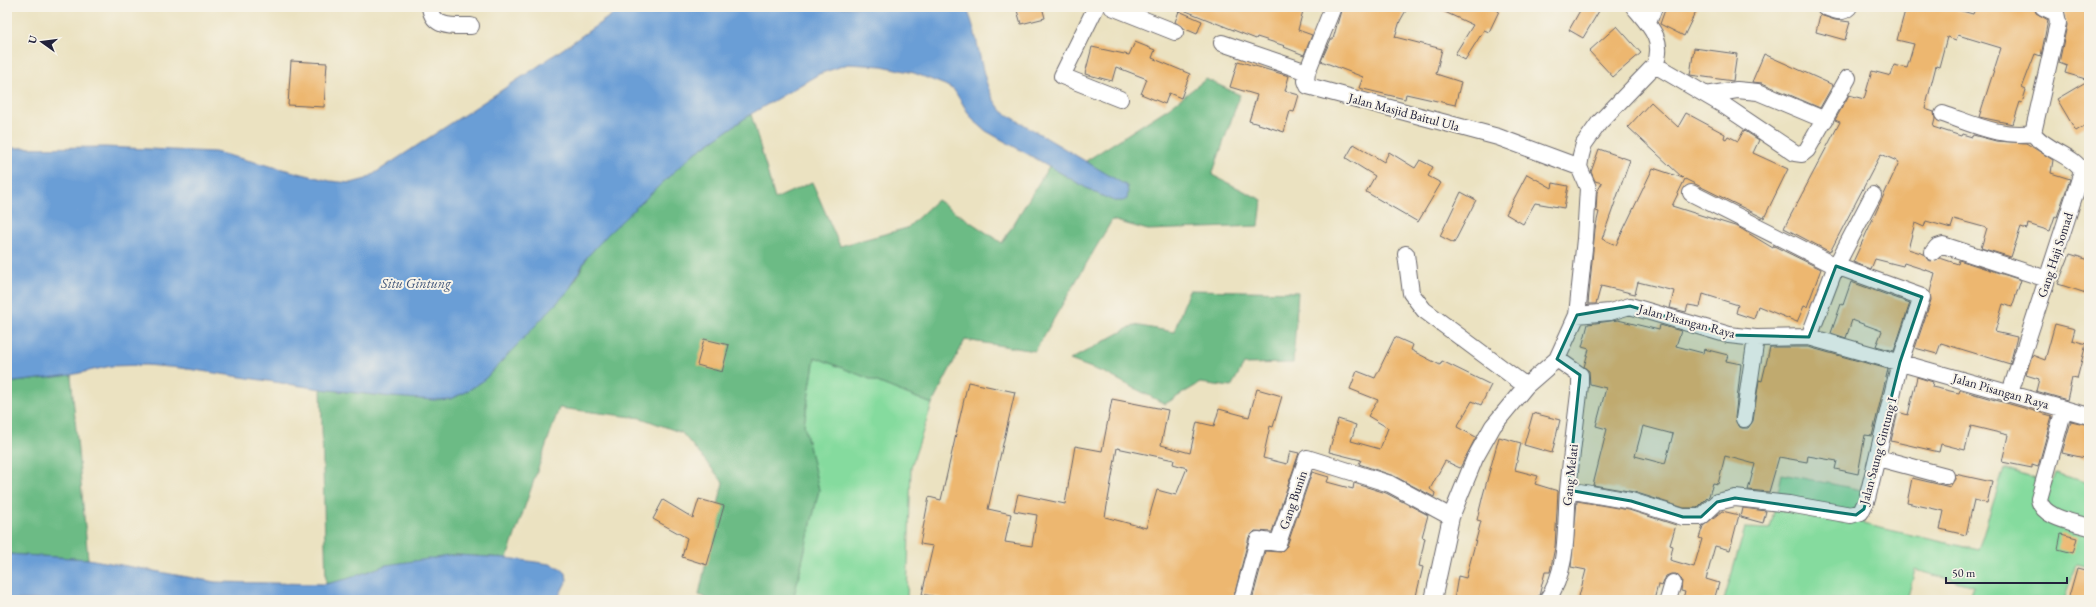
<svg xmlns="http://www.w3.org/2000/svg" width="2096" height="607" viewBox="0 0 2096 607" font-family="'EB Garamond',serif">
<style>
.green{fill:#85db9e;stroke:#547e6c}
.forest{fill:#6cbb85;stroke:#476e60}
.water{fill:#6b9ed6;stroke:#466088}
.building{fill:#edb770;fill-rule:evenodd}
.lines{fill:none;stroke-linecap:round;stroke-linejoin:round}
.street-casing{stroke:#68656a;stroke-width:18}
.street{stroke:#fff;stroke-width:16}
.marked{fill:#0f766e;fill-opacity:0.2;stroke:#0f766e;stroke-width:3;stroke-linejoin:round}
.labels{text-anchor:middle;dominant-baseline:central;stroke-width:4;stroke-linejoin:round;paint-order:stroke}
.street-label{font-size:13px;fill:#22223b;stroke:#f7f3e8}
.water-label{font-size:14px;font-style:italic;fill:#3f5479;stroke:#f7f3e8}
</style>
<rect width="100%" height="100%" fill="#f7f3e8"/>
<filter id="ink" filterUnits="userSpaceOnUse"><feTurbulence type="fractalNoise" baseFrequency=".025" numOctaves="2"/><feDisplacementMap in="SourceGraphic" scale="8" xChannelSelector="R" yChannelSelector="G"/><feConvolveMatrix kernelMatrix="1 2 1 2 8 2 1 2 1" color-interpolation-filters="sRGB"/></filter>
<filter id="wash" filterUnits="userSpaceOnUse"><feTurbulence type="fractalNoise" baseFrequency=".012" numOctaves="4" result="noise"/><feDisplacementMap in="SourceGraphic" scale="16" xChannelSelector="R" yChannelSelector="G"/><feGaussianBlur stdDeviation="0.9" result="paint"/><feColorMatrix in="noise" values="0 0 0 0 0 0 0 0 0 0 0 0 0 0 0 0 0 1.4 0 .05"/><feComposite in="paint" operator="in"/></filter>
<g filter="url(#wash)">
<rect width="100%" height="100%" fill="#ebe2c1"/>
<path class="green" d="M815,357L932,404L911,467L907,600H793L819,490L804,424Z
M2004,469L2051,484L2055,473L2089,483V567L2077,564L2064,600H1969L1974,586L1915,570L1907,600H1724L1745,528L1770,529L1782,474L1867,491L1863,524L1978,550Z"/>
<path class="forest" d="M1206,79L1240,95L1212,175L1262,200L1259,226L1148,230L1112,220L1035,351L965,340L932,404L815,357L804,424L819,490L793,600H710L699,595L723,482L682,433L641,418L559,408L507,558L456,555L326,584L321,389L392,397L450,399L464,393L483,381L529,331L556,304L576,279L587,257L608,233L692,155L751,114L775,199L812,182L840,246L907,228L937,200L1002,243L1049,166L1093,192L1119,181L1101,172L1086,161L1170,107Z
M1189,290L1298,292L1293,363L1244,364L1231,387L1200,383L1165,404L1105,373L1070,360L1134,325L1174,332Z
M71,375L88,559L7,554V383Z"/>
<path class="water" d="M623,7H966C982,40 978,86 1003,112L1127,186L1128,193L1127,199L1123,201H1114L1093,192L1049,166L986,131L972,119L954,90L945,85L914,73L882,66L848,64L819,74L751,114L692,155L608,234L587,257L569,290L483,381L464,393L450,399L434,400L392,397L321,389L181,368L145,365L111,366L71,375L7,383V148L105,147L215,152L330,181L351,183L366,179L534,69Z
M7,554L88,559L215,582L326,584L347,579L386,565L456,555L507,558L550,564L560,568L566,573L567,580L557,600H7Z"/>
<g id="blocks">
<path class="building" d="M1016,7H1042L1045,18L1021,24Z
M1176,7H1304L1298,30L1312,35L1304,55L1284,47L1285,46L1257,37L1256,39Z
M1342,7H1408L1400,21L1395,37L1442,49L1436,74L1461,82L1455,105L1406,94L1405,99L1359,88L1363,77L1321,61L1331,39H1333Z
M1434,7H1491L1499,11L1489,32L1484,30L1465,60L1455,54L1473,25Z
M1582,7H1592L1599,11L1583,38L1569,30Z
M1666,7H1698L1684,36L1660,24Z
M1906,7H1947L1973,14L1976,7H2034L2036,13L2048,20L2041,56L2035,54L2022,88L2026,90L2022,103L2020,102L2013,124L1979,117L2001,48L1958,35L1956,40L1947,37L1939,67L1936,66L1925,109L1934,112L1935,119L1933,127L1961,136L1962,134L1972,137L1973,135L1996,141L2026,143L2053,160L2051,173L2070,179L2057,217L2055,216L2050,231L2028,224L2027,229L2021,227L2011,257L1981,248L1987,228L1954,219L1951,228L1926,221L1924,227L1915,223L1908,249L1924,254L1927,259L1931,261L1940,258L1958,264L1959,260L2021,280L2012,307L2003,304L1995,332L2017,337L2010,364L1941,343L1937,354L1915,348L1931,300L1930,292L1935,273L1904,263L1903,266L1875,259L1871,269L1853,262L1899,162L1881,154L1830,252L1784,228L1840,122L1835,120L1849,95L1864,99L1872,71L1891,76L1894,65L1907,68L1914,44L1897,40Z
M2063,7H2089V80L2065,73L2067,66L2059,63L2067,25Z
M1179,11L1202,21L1197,34L1183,28L1175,22Z
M1820,15L1835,20L1850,22L1845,40L1816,32Z
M1617,26L1641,53L1613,77L1589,51Z
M1135,42L1155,50L1152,58L1190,74L1181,98L1169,93L1165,104L1141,94L1147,79L1116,67L1112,81L1085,74L1092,47L1129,55Z
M1694,48L1737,54L1733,81L1690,75Z
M1764,54L1833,85L1820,108L1762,83L1752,82Z
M291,61L327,63L324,107L288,105Z
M1238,61L1289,76L1285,91L1299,95L1294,112L1290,111L1284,132L1249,121L1257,95L1230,87Z
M2089,80V123L2076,131L2057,99Z
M1651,102L1678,127L1686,113L1725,134L1724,138L1726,139L1728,136L1738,141L1744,130L1745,131L1759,140L1753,153L1788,169L1764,218L1685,179L1672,206L1738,227L1773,248L1774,246L1821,269L1807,307L1804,306L1797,322L1758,306L1754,319L1736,313L1738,305L1703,294L1700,307L1688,305L1686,312L1670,308L1674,291L1638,282L1635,294L1601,286L1596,304H1588L1595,229L1599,212L1596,211L1597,192L1602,183L1595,181L1591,172L1599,149L1630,160L1602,239L1616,245L1653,168L1683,178L1628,127Z
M1354,144L1384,162L1389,152L1415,168L1420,160L1433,167L1428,176L1441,183L1418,222L1366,192L1375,176L1346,158Z
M1527,174L1552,188L1553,183L1568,186L1564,208L1535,203L1523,224L1506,214Z
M1461,192L1476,200L1454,243L1440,236Z
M2070,254L2089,260V294L2058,284Z
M1851,282L1910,303L1894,351L1876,346L1882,331L1852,320L1846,338L1831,333L1841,304L1843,305Z
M1618,320L1659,330L1660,325L1681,331L1676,346L1703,353L1704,349L1728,355L1726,361L1741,364L1735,418L1738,426L1742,428H1748L1753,421L1759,380L1762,381L1770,347H1808L1888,369L1872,436L1865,435L1858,474L1835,469L1837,461L1808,456L1807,462L1779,457L1769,492L1748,490L1755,464L1725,456L1718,484L1713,483L1709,496L1697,508H1684L1634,492L1593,485L1607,429L1596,426L1606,388L1590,384L1589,371L1584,367L1589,349L1582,347L1588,324ZM1643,426L1673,434L1665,464L1635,456Z
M2055,324L2075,329L2072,340L2086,344L2077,379L2072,378L2067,400L2036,391L2039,379L2026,375L2032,355L2045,360Z
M1395,337L1413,345L1411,350L1440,365L1442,361L1491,385L1481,405L1472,401L1457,427L1476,437L1460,468L1445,461L1430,489L1435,493L1434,497L1394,476L1359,464L1361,460L1329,452L1338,419L1356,425L1351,441L1380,449L1388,428L1368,416L1378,400L1350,389L1357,371L1375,378Z
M704,339L729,345L722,372L697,365Z
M1917,377L1933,382L1932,387L1959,393L1960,390L2052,416L2038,467L2032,465V468L2002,462L2008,435L1971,426L1965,450L1941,444L1939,452L1891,441L1898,412L1908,415Z
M968,382L1015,392L988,509L1011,514L1005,542L1032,546L1037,515L1014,511L1018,494L1065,504L1075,446L1102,451L1112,399L1168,410L1161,445L1190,453L1197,422L1214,426L1219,409L1249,417L1257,389L1282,396L1273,427L1270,426L1263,458L1287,464L1290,451L1299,453L1272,532L1255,531L1249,537L1233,600H951L922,594L933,546L920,544L929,497L941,500ZM1117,448L1174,460L1173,464L1187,468L1176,495L1157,490L1146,528L1105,517Z
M1533,413L1560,420L1552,453L1524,445Z
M2071,421L2089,425V459L2062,453Z
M1499,437L1521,443L1515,470L1538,476L1535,484L1558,491L1555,547L1550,572H1545L1538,600H1454L1458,576L1466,578L1481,521L1477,520L1483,495Z
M1312,472L1329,477L1327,482L1353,489L1354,483L1386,493L1428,515L1422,537L1425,538L1419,566L1423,567L1415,600H1252L1265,551L1281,552L1287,546Z
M1955,474L1992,482L1987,503L1974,500L1966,535L1940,529L1944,511L1907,503L1912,478L1950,487L1955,479Z
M699,499L724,506L707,565L682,557L687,538L653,519L663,500L693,518Z
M1577,501L1629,510L1676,525L1670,545L1673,546L1670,560L1694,567L1702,539L1699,538L1703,526L1722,511L1739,515L1730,550L1715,546L1706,579L1719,583L1714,600H1682L1685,592L1681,591L1682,580L1676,574H1671L1666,576L1662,586L1658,585L1654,600H1578L1586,570L1571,567Z
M1743,508L1766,511L1763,523L1741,517Z
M2061,534L2077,538L2073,553L2058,549Z
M2077,568L2089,571V600H2068Z"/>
</g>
</g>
<g filter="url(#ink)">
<use href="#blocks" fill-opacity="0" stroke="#68656a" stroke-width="1"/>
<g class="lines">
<defs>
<path id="street" d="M430,7C433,29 454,26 471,26
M1096,7L1062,76L1120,99
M1112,7L1175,32
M1333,7L1307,72L1306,81L1308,86L1498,137L1579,167
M1825,7C1834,10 1841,15 1849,7
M1648,23L1654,7
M1222,43L1307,72
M1655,65L1725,106L1795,153L1802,154L1807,150L1848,78
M1706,95L1737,90L1758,92L1825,120
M1943,114C1973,124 2000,138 2033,133
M1691,193L1836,266L1809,337
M1933,252L1937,247L1943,245L2047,279
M1406,254L1411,293L1424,310L1526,386
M1577,315L1585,239L1588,188L1579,167L1581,155L1584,144L1599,123L1655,65C1665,40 1650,26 1634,7
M2010,393L2082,172C2076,156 2044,150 2033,133L2058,23L2056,13L2043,7
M2064,409L2039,499C2042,518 2073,522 2089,527
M1744,419L1756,338
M1878,458L1946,476
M1568,490L1631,501L1683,517H1701L1717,502L1735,498L1789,504L1851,515L1861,512L1867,499L1900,362L1922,297L1836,266L1873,195
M1242,600L1258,540L1278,543L1307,458L1390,484L1451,517
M1433,600L1451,517L1475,458L1493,426L1526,386L1557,359L1577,315L1610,312L1630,306L1729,335L1756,338L1809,337L2089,416
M1547,600C1569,570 1565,527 1568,491C1571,456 1576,420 1580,385V375L1557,359
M1668,600L1673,583"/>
</defs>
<use href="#street" class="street-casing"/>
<use href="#street" class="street"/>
</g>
</g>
<path class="marked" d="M1836,266L1922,297L1900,362L1864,509L1856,515L1735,498L1717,502L1701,517H1683L1631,501L1568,490L1580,375L1557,359L1577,315L1630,306L1729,335L1809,337Z"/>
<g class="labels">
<g class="street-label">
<text transform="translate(1404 112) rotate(15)">Jalan Masjid Baitul Ula</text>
<text transform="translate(2055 255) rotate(-72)">Gang Haji Somad</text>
<text transform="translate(1687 321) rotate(15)">Jalan Pisangan Raya</text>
<text transform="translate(2001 391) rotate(16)">Jalan Pisangan Raya</text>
<text transform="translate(1878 451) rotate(-75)">Jalan Saung Gintung I</text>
<text transform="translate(1570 475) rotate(-84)">Gang Melati</text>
<text transform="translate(1293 500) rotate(-71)">Gang Bunin</text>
</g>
<g class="water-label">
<text x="416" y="283">Situ Gintung</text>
</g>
</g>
<rect width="2096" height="607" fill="none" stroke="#f7f3e8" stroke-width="24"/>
<g transform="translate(42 42) rotate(284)" stroke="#f7f3e8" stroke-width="3" paint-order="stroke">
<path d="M0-3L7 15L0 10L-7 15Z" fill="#22223b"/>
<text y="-6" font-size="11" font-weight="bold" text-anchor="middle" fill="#22223b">U</text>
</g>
<path d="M1946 577v6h121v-6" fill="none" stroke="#22223b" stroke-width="2"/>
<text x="1952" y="577" font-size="12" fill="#22223b" stroke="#f7f3e8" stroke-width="3" paint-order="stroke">50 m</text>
</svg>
